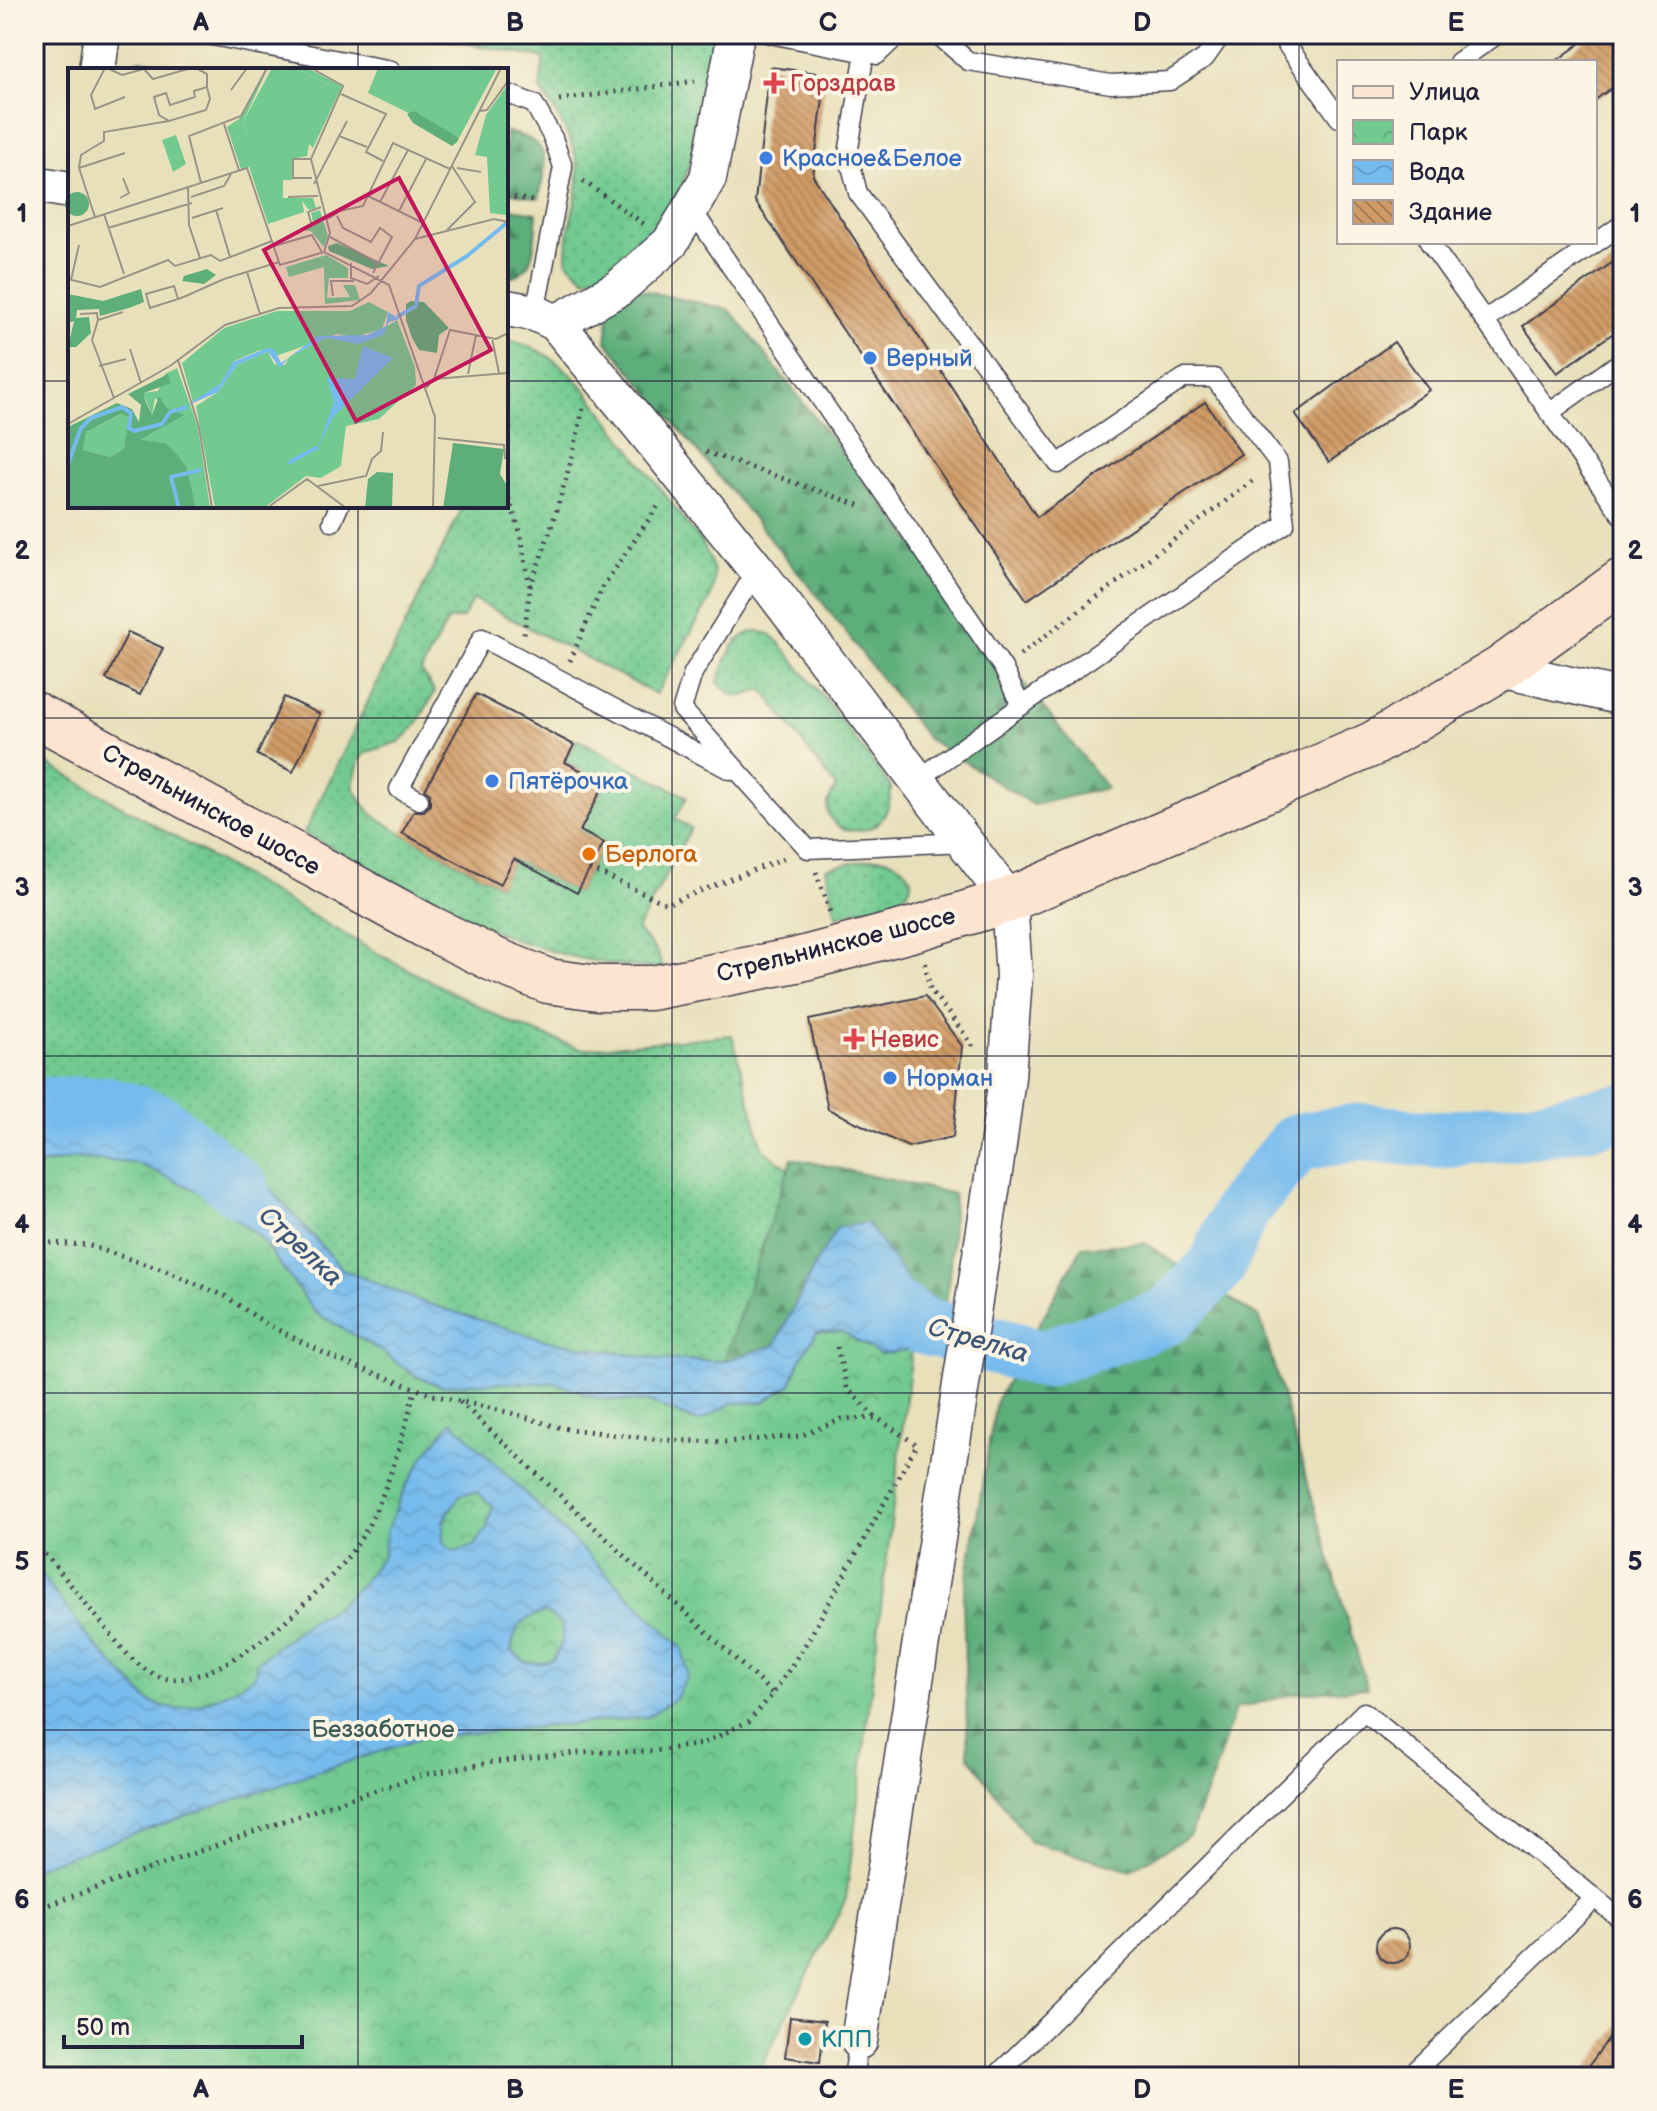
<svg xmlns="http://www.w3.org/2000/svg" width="1657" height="2111" viewBox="0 0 1657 2111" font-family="'Balsamiq Sans',sans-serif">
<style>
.grass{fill:url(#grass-dots);stroke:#4a7666;stroke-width:2}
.forest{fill:url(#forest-firs);stroke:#40685a;stroke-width:2}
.park{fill:url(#park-crowns);stroke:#4a7666;stroke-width:2}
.water{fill:url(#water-waves);stroke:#4c6e94;stroke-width:2;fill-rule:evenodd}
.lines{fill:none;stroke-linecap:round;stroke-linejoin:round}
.river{stroke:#76bbed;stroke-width:58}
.building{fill:url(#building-back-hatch)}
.lane-casing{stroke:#403e4e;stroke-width:21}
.street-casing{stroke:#403e4e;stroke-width:39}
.secondary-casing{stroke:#403e4e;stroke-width:47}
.path{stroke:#403e4e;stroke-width:5;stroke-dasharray:2 6;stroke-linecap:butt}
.lane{stroke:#fff;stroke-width:18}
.street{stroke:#fff;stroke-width:36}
.secondary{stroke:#fde4d1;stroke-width:44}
.grid{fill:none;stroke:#22223b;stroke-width:2;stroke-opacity:0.55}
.health-dot{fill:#e0444e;stroke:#fcf5e5;stroke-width:3}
.shop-dot{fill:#3f7fe0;stroke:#fcf5e5;stroke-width:3}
.food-dot{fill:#e8710a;stroke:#fcf5e5;stroke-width:3}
.culture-dot{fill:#0f9aa8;stroke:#fcf5e5;stroke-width:3}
.labels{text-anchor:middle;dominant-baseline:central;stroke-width:8;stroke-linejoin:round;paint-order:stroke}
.health-label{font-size:24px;fill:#be3a42;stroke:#fcf5e5;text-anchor:start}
.shop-label{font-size:24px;fill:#366cbe;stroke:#fcf5e5;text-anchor:start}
.street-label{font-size:24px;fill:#22223b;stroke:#fcf5e5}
.food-label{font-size:24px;fill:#c56008;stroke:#fcf5e5;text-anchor:start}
.park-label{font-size:24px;fill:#3e5d59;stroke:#fcf5e5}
.culture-label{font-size:24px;fill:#0d838f;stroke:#fcf5e5;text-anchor:start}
.water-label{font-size:26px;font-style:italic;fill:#3f5879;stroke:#fcf5e5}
.inset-river{fill:none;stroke:#76bbed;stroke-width:4}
.inset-road{fill:none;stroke:#999488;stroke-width:2}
.view{fill:#c2185b;fill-opacity:0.15;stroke:#c2185b;stroke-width:4}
.inset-edge{fill:none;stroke:#22223b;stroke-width:4}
.neatline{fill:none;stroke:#22223b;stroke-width:3}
.grid-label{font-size:26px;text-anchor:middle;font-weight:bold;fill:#22223b}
</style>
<defs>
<pattern id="grass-dots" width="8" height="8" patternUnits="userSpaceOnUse" patternTransform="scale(2)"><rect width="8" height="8" fill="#72ca90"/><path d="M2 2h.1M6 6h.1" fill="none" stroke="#62ad7d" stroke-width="1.8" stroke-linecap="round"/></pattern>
<pattern id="forest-firs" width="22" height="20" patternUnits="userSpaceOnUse" patternTransform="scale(2)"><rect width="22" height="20" fill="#5dae7a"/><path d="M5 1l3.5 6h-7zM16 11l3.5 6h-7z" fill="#4c8d65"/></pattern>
<pattern id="park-crowns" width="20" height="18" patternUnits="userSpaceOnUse" patternTransform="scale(2)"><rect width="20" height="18" fill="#72ca90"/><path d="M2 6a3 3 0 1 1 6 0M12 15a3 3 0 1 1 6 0" fill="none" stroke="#62ad7d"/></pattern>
<pattern id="water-waves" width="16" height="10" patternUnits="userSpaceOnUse" patternTransform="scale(2)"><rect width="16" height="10" fill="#76bbed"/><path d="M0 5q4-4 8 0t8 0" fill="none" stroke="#66a0cc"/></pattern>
<pattern id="building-back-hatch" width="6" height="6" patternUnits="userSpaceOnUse" patternTransform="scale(2)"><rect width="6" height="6" fill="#d09b66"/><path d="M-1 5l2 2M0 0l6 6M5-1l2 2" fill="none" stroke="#a87e55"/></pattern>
</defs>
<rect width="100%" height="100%" fill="#fcf5e5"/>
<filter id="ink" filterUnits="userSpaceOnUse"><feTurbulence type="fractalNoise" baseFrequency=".0125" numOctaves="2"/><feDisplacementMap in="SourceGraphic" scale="16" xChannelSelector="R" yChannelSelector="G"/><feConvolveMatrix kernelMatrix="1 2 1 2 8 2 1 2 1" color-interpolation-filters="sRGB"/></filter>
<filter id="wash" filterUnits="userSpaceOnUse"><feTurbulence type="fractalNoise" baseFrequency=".006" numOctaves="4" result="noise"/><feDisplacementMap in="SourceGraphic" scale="32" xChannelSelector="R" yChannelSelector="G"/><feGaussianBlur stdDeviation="1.8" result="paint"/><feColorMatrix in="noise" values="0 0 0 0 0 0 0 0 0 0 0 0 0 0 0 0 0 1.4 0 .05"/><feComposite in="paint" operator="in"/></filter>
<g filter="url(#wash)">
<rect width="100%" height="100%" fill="#e8e0bb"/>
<path class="grass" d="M444,34H717C700,123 690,250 586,279L567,262C567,254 567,245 568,237C571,214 580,191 578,168C576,143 553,108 540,88L544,58L442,39Z
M506,339C541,348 561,362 584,388L701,542C714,566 719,575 709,601L656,694L473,599L463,618L448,620L421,671L435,692L415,727L399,742L367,752L359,761L353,786L363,804L373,815L402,833L499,885L514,859L577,893L603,844L580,831L605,783L565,762L577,739L687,797L675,819L691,828L637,930L657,952L663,968C531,968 416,893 304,833L463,506H506Z
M756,631L770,634L778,641L827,702L891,787C891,849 821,836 828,804C829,799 833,792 836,787L762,689C740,698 735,701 718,682C726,661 731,636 756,631Z
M34,756L386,958L511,1023L580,1049L732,1035L763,1150L867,1223L838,1227L818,1259L775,1345L724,1361L661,1360L544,1340L416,1300L342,1269L266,1184L69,1102L34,1106Z
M876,858C903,858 927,882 897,901L836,916L826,868Z"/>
<path class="forest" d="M140,59L204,70H123L128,64Z
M506,132C552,141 547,158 539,198L506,192Z
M506,208L537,213C534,241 538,272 506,279Z
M632,288L730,310L1107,788L1033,805L927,738L816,594L606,341L610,308Z
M792,1158L954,1194L951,1257L946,1305L911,1286L868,1224L838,1227L818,1259L775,1345L724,1361Z
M1145,1243L1260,1318L1367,1688L1297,1693L1235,1709L1215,1771L1190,1835L1131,1870L1030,1842L968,1755L963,1601L996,1401L1082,1247Z"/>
<path class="park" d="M76,1158L137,1163L198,1191L260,1237L316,1313L378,1349L416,1376L442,1386L472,1383H556L601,1399L650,1402L698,1422L732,1403L763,1402L790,1386L802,1356L817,1332L841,1331L880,1354L912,1349L846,1899L759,2071L746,2077H34V1166Z"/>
<path class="water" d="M69,1102L153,1125L266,1184L342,1269L416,1300L544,1340L661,1360L724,1361L775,1345L818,1259L838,1227L867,1223L911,1285L946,1305L937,1355L912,1349L880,1354L841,1331L817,1332L802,1356L790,1385L763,1402L732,1403L698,1422L650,1402L601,1399L556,1383H472L442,1386L416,1376L378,1349L315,1312L260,1237L198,1191L137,1163L76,1158L34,1166V1106Z
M452,1421L682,1648L688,1674L677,1697L647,1717L422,1738L295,1779L34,1868V1566L94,1644L150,1702L176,1710L204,1703L230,1691L255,1676L257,1662L308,1622L337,1607L361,1584L383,1555L387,1530L405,1488L427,1452ZM477,1492L493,1506L487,1528L475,1546L455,1552L443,1543V1521L460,1495ZM546,1612L562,1625V1642L553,1660C532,1666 525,1666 511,1649C516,1624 521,1619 546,1612Z"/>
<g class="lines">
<path class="river" d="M34,1106L108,1105L157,1121L240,1189
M872,1293L921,1325L1043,1359L1168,1316L1217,1266L1241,1210L1297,1142L1362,1132L1440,1140L1546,1128L1623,1112"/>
</g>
<g id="blocks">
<path class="building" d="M1593,34H1623V80L1595,100V62H1555Z
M770,67L826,74L813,176L1037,517L1205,402L1241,454L1027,600L755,201Z
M1623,255V326L1557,373L1523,326Z
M1394,342L1429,390L1329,462L1295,414Z
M128,632L163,648L140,695L106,679Z
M476,694L574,745L565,762L605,783L580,831L604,843L577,893L514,859L500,885L402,833L414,811H424L430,805V794L425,790Z
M284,697L320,714L293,772L257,755Z
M925,996L962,1046L953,1137L908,1147L828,1109L809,1020Z
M1376 1946a17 17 0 1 1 34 0a17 17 0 1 1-34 0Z
M790,2017L825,2021L820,2062L785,2057Z
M1623,2018V2077H1581Z"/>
</g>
</g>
<g filter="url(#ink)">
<use href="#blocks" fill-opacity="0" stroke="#403e4e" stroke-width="2"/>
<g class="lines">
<defs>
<path id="lane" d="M202,34L391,70
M770,34L877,55L899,34
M937,34L968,61L1111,84L1170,81L1205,58L1222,34
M1279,34L1339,118
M865,52L848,154L858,193L1058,464L1184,378H1214L1278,462L1285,524L1021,706L917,780
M1458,62L1498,34
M506,93L534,104L553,138L563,167L535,313
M691,208L1003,668L1021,706
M1429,242C1495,333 1558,426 1623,517
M1486,319L1623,224
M1549,413L1623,360
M332,522L339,506
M757,570L693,673L682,709L808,849L966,842
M419,800L399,789L482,638L730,770
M853,2077L859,2041
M995,2077L1364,1712L1623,1921
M1409,2077L1595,1898"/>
<path id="street" d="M97,70L102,34
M34,184L70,190
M506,308L535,313L556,323L644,430L757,570L1009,900L1014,976L1007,1077L998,1146L859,2041
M556,323L619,288L670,243L691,208L708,178L736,34
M1500,669L1623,697"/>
<path id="secondary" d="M34,714L426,926L495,960L548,981L598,988H651L797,960L918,928L1009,900L1373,744L1500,669L1623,580"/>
</defs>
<use href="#lane" class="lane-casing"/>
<use href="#street" class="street-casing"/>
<use href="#secondary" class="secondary-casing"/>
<path class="path" d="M559,100L695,81
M583,181L644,224
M506,196L533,201
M706,452L862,506
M506,491L520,531L530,587L524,634
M530,587C552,528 571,469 583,408
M1020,655L1255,479
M570,661L602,588L660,503
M590,869L667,904L785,858
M816,872L830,912
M925,963L930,989L972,1044V1050
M34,1242L87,1245L163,1270L225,1296L268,1325L336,1359L433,1395L511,1413L561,1428L661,1440L725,1442L800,1436L842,1419L877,1418L917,1445
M837,1347L847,1388L876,1418
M460,1402L773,1694
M34,1542C59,1569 81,1598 104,1626C118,1643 131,1662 151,1673C210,1708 338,1580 365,1532C389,1487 403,1438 415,1389
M34,1910L338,1802L423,1775L493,1762L575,1753L655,1751L702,1744L749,1721L773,1694L807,1642L916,1446"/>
<use href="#lane" class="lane"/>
<use href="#street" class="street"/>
<use href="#secondary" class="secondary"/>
</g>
</g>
<path class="grid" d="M358,34V70M672,34V2077M985,34V2077M1299,34V2077M34,381H70M506,381H1623M358,506V2077M34,718H1623M34,1056H1623M34,1393H1623M34,1730H1623"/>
<g class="health-dot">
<path d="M770 71h8v8h8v8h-8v8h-8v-8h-8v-8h8z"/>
<path d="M850 1027h8v8h8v8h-8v8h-8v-8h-8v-8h8z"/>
</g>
<g class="shop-dot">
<circle cx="766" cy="158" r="8"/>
<circle cx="870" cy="358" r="8"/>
<circle cx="492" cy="781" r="8"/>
<circle cx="890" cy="1078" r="8"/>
</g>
<circle class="food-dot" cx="589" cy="854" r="8"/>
<circle class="culture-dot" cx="805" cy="2039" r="8"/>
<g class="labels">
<g class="health-label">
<text x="790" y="83">Горздрав</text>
<text x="870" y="1039">Невис</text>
</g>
<g class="shop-label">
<text x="782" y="158">Красное&amp;Белое</text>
<text x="886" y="358">Верный</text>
<text x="508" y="781">Пятёрочка</text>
<text x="906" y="1078">Норман</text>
</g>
<g class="street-label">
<text transform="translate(211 810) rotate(29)">Стрельнинское шоссе</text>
<text transform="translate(836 945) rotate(-14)">Стрельнинское шоссе</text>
</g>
<g class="food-label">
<text x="605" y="854">Берлога</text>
</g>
<g class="park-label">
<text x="383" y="1729">Беззаботное</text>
</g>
<g class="culture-label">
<text x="821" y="2039">КПП</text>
</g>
<g class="water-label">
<text transform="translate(300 1247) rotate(43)">Стрелка</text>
<text transform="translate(978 1341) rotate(16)">Стрелка</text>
</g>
</g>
<g transform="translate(68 68)">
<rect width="440" height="440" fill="#e8e0bb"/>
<path d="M200,0L175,54L181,72L263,18L227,0H239L274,18L245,80L241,76L239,88L224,91V112H215V130H245L248,140L241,142L234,133L236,144L200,156L181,99L173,101L159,59L171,51ZM310,0H429L391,70L300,25ZM440,16V141L438,147L422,145L419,89L407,87L418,47ZM252,142L260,168L256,179L243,163L233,162L246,158L243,145ZM258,187L280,200V210H261L259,230L282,229L275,217H287L292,232L257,236L256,199L221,209L218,199ZM301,234L320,244L314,261L287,269L269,266L211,287L192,282L166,293L152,316L125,334L114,295L156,260L209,243H282ZM109,300L130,359L142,440H128L119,400L98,375L71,373L75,365L89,363L98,339L87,330L84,347L75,325L90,323L97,306ZM54,346L62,350L56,381L42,389L15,382L18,364Z" fill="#72ca90"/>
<path d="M346,43L391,70L389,74L384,78L345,55L339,46ZM-3 136a12 12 0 1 1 24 0a12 12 0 1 1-24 0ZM269,175L321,198L304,201L261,183L260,178ZM139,201L148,207L136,216L114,213L116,208ZM73,221L76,234L61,240L32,248L31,241L9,242L8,250L21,249L23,265L8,279H0L6,253L0,255V226L35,233ZM343,233L356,234L381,260L371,267L369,285L351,282L344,270L338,252V236ZM100,306L103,315L76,325L77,332L84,347L91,328L98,339L116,347L72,372L98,375L110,388L119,400L128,440H0V359L49,335L64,341L71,354L73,337L60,326ZM53,346L61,349L56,381L42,389L15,382L18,364ZM385,375L436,381L432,406L440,419V440H375ZM309,404L325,405L324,440H297L300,411Z" fill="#5dae7a" fill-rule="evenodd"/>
<path d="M329,252L347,299L348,317L311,351L278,358L273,398L253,410L238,408L196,440H147L128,338L150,324L169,297L200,284L206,296L217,297L221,289L258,270L292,275Z" fill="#72ca90"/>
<path d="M204,0H227L263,18L235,78L226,82L197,71L181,72L175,54ZM108,67L118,96L105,104L94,72Z" fill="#72ca90"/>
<path d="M320,244L331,251L321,254L315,267L290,276L258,270L221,289L212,300L200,284L169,297L150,324L116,339L152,316L165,294L199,280L207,282L213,295L250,268L299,267L318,258ZM295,278L325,290L266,348L250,379L266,334L259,310L287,311Z" fill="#76bbed"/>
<path class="inset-river" d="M329,249L348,238L351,218L399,188L440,154M220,395L250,379M0,396L13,360L23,350L54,339L63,345L61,360L66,363L94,356L102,344L119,339M111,440L103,409L133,402"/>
<path class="inset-road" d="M37,0L23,27L27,41L57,29M39,0L54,7L76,1L85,11L123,0M128,0L139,6V19M243,0L275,18L243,91L262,165L256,184M139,19L142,31L138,42L101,53L91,47L86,29L98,25L102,37L127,29L126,23ZM163,22L179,0M273,26L318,46L298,84L315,93M412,43L419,42L440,13M156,56L171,102M271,68L299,79M243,91H225V110H244M11,100L57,85M389,100L413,104M133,115L121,68L173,48L199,0M246,116L279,53M120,119L121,157L132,190M298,127L355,155M123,129L156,118L163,106M220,129L250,128M52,130L61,125L55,110M312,134L340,82M148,142L162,189M272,143L295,138L325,75L382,101M331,143L358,91M36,146L56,206M269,148L275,160L303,174L312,160L324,169L305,205M27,149L11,100L13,87L36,73V64L101,53M124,150L155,140M258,152L298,127M0,158L179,100L212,197L256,184L321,217L367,349L365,440M244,158L240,144L253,139M40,160L124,135M379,162L407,134L384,98M262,169L310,195M347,171L426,151L440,154M206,178L244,167L254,184M283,195V210L299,216L311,208M179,204L192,246M0,211L32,219L100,192L107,198L143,187L152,193L204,173M3,212L11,177M265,228L263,213H286M110,231L106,218L78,226L82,240L110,231L118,228L156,211L211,194M12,246L29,245L30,252M424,270L431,305M62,281L73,315M110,292L131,359L144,440M31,298L58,291M400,306L408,267M366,311L440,305M358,320L366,311L382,262L428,271L440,265M46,330L24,272L30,252L55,244M0,356L102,298L157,257L211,240L284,238L303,225L347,171L433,0M370,370L436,377L437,391M250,418L298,408L304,391L313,383L315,364M199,440L239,411L278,440"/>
<path class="view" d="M331,110L423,282L288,353L196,182Z"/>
<rect width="440" height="440" class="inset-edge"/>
</g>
<rect width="1657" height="2111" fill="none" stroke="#fcf5e5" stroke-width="88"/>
<rect x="1337" y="60" width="260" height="184" fill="#fcf5e5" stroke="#a5a1a1" stroke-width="2"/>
<rect x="1353" y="86" width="40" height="12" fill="#fde4d1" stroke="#a5a1a1" stroke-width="2"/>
<text x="1409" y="100" font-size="24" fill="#22223b">Улица</text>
<rect x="1353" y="120" width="40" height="24" fill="url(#park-crowns)" stroke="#a5a1a1" stroke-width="2"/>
<text x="1409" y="140" font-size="24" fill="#22223b">Парк</text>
<rect x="1353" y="160" width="40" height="24" fill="url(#water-waves)" stroke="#a5a1a1" stroke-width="2"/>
<text x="1409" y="180" font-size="24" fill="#22223b">Вода</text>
<rect x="1353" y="200" width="40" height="24" fill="url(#building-back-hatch)" stroke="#a5a1a1" stroke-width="2"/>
<text x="1409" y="220" font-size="24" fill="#22223b">Здание</text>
<path d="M64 2035v12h238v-12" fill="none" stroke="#22223b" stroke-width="4"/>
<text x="76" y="2035" font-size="24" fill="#22223b" stroke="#fcf5e5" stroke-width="6" paint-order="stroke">50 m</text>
<rect x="44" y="44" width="1569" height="2023" class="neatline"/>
<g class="grid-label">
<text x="201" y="31">A</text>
<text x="515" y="31">B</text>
<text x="828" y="31">C</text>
<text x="1142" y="31">D</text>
<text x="1456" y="31">E</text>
<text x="22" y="222">1</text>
<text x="1635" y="222">1</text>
<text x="22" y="559">2</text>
<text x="1635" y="559">2</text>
<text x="22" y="896">3</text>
<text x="1635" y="896">3</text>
<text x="22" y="1233">4</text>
<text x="1635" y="1233">4</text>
<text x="22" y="1570">5</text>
<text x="1635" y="1570">5</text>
<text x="22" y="1908">6</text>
<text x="1635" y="1908">6</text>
<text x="201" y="2098">A</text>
<text x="515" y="2098">B</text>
<text x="828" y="2098">C</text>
<text x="1142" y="2098">D</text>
<text x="1456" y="2098">E</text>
</g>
</svg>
